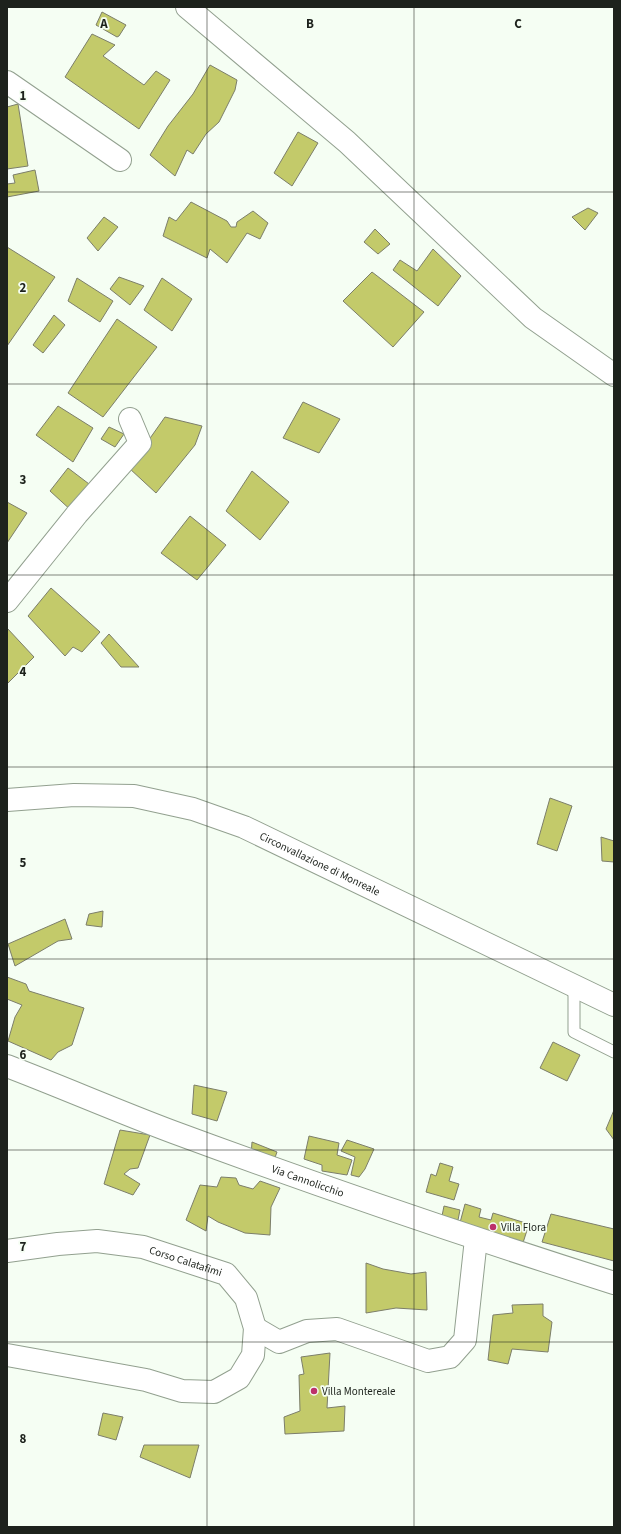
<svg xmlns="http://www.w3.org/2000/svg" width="621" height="1534" viewBox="0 0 621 1534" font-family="'Source Sans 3',sans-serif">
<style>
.building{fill:#c3ca6a;stroke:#7c7e6a}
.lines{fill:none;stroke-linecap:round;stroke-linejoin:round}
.lane-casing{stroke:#92a08f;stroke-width:13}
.street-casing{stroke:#92a08f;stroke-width:24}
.secondary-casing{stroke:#92a08f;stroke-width:24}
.lane{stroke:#fff;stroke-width:11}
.street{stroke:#fff;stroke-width:22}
.secondary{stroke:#fff;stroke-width:22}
.grid{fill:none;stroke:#1d221c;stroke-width:1;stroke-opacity:0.55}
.poi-dot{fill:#bc316a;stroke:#f5fef3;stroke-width:1.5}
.labels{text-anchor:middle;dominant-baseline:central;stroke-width:3.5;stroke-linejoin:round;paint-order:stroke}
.street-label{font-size:11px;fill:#1d221c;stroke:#f5fef3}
.poi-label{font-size:11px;fill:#1d221c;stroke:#f5fef3;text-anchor:start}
.grid-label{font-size:13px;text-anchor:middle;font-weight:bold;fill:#1d221c;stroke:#f5fef3;stroke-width:3.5;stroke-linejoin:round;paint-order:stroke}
</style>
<rect width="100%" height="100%" fill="#f5fef3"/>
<path class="building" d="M102,12L126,25L119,36L117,37L96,25Z
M92,34L115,45L103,56L144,85L156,71L170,80L139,129L65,77Z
M210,65L237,80L235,90L219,122L206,134L193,154L187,150L175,176L150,155L168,126L193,94Z
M18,104L28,166L7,169V107Z
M298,132L318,143L292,186L274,173Z
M35,170L39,191L7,197V184L15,183L13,175Z
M191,202L227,221L231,227H236L237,222L253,211L268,223L260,239L247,233L227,263L210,249L207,258L163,236L169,217L176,221Z
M588,208L598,213L585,230L572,217Z
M104,217L118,227L98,251L87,238Z
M375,229L390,244L378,254L364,242Z
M7,247L55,277L7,346Z
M433,249L461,276L438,306L393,270L400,260L417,271Z
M372,272L424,312L393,347L343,301Z
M119,277L144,286L130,305L110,289Z
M77,278L113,301L100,322L68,301Z
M162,278L192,299L172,331L144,310Z
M54,315L65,325L43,353L33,345Z
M117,319L157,347L103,417L68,393Z
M303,402L340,419L319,453L283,438Z
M58,406L93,428L73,462L36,435Z
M165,417L202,426L195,445L156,493L129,468Z
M109,427L124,434L115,447L101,439Z
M68,468L93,487L73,512L50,491Z
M252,471L289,502L260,540L226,511Z
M7,502L27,513L7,543Z
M190,516L226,545L197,580L161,553Z
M51,588L100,632L82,652L73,647L65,656L28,616Z
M7,628L34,657L7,684Z
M109,634L139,667H121L101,643Z
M550,798L572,806L557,851L537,844Z
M601,837L614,841V862L602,861Z
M103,911L102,927L86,925L89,914Z
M65,919L72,939L58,941L15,966L8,944Z
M7,977L26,984L29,991L84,1008L72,1045L58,1052L51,1060L8,1041L15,1017L22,1005L7,999Z
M553,1042L580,1055L567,1081L540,1068Z
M194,1085L227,1092L217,1121L192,1114Z
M614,1110V1140L606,1129Z
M120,1130L150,1135L138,1168L130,1169L124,1174L140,1184L133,1195L104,1184Z
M309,1136L339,1143L337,1155L352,1160L347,1175L322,1171V1165L304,1159Z
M347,1140L374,1149L365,1169L359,1177L351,1175L355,1157L341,1151Z
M252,1142L277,1152L273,1163L251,1156Z
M440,1163L453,1167L449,1181L459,1184L454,1200L426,1192L431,1174L436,1176Z
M221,1177L236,1178L239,1185L253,1189L260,1181L280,1188L271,1207L270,1235L245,1233L218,1222L208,1216L206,1231L186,1220L200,1185L217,1187Z
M465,1204L481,1209L479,1217L491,1220L493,1213L529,1224L521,1249L458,1230Z
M444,1206L460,1210L458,1220L442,1216Z
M551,1214L614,1229V1261L542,1242Z
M366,1263L383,1269L411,1274L426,1272L427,1310L396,1308L366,1313Z
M543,1304V1316L552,1322L548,1352L512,1349L508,1364L488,1360L493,1315L513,1313L512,1305Z
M330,1353L327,1408L345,1406L344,1431L285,1434L284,1417L300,1411L299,1375L304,1374L301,1357Z
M103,1413L123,1417L116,1440L98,1435Z
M144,1445H199L190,1478L140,1457Z"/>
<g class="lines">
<defs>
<path id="lane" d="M574,986V1032L614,1052"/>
<g id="street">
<path d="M187,7L347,142L533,318L614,375"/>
<path d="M7,82L120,160"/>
<path d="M7,601L77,514L140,443L130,419"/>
<path id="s1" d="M7,1066C62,1087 117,1111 173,1132C319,1186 466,1236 614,1283"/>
<path d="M255,1328L279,1342L307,1331L337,1329L428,1361L450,1357L465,1340L476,1239"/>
</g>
<g id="secondary">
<path id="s2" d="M7,800L74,795L134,796L193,809L244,827L614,1005"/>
<path id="s3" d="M7,1251L58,1244L97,1241L143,1247L226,1274L246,1298L255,1328L253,1355L239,1378L214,1392L182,1391L146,1380L7,1355"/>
</g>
</defs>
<use href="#lane" class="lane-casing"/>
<use href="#street" class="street-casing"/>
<use href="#secondary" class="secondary-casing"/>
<use href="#lane" class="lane"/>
<use href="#street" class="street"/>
<use href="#secondary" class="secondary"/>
</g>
<path class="grid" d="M207,7V1527M414,7V1527M7,192H614M7,384H614M7,575H614M7,767H614M7,959H614M7,1150H614M7,1342H614"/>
<g class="poi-dot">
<circle cx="493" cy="1227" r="4"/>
<circle cx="314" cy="1391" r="4"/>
</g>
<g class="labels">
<g class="street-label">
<text stroke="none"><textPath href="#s2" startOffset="326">Circonvallazione di Monreale</textPath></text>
<text stroke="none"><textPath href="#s1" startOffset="322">Via Cannolicchio</textPath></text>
<text stroke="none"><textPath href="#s3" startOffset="182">Corso Calatafimi</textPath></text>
</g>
<g class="poi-label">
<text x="501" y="1227">Villa Flora</text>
<text x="322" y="1391">Villa Montereale</text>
</g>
</g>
<g class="grid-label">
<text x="104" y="28">A</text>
<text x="310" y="28">B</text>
<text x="518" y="28">C</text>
<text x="23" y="100">1</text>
<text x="23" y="292">2</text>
<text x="23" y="484">3</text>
<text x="23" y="676">4</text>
<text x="23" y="867">5</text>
<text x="23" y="1059">6</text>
<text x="23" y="1251">7</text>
<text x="23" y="1443">8</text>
</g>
<rect width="621" height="1534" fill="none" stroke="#1d221c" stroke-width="16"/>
</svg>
